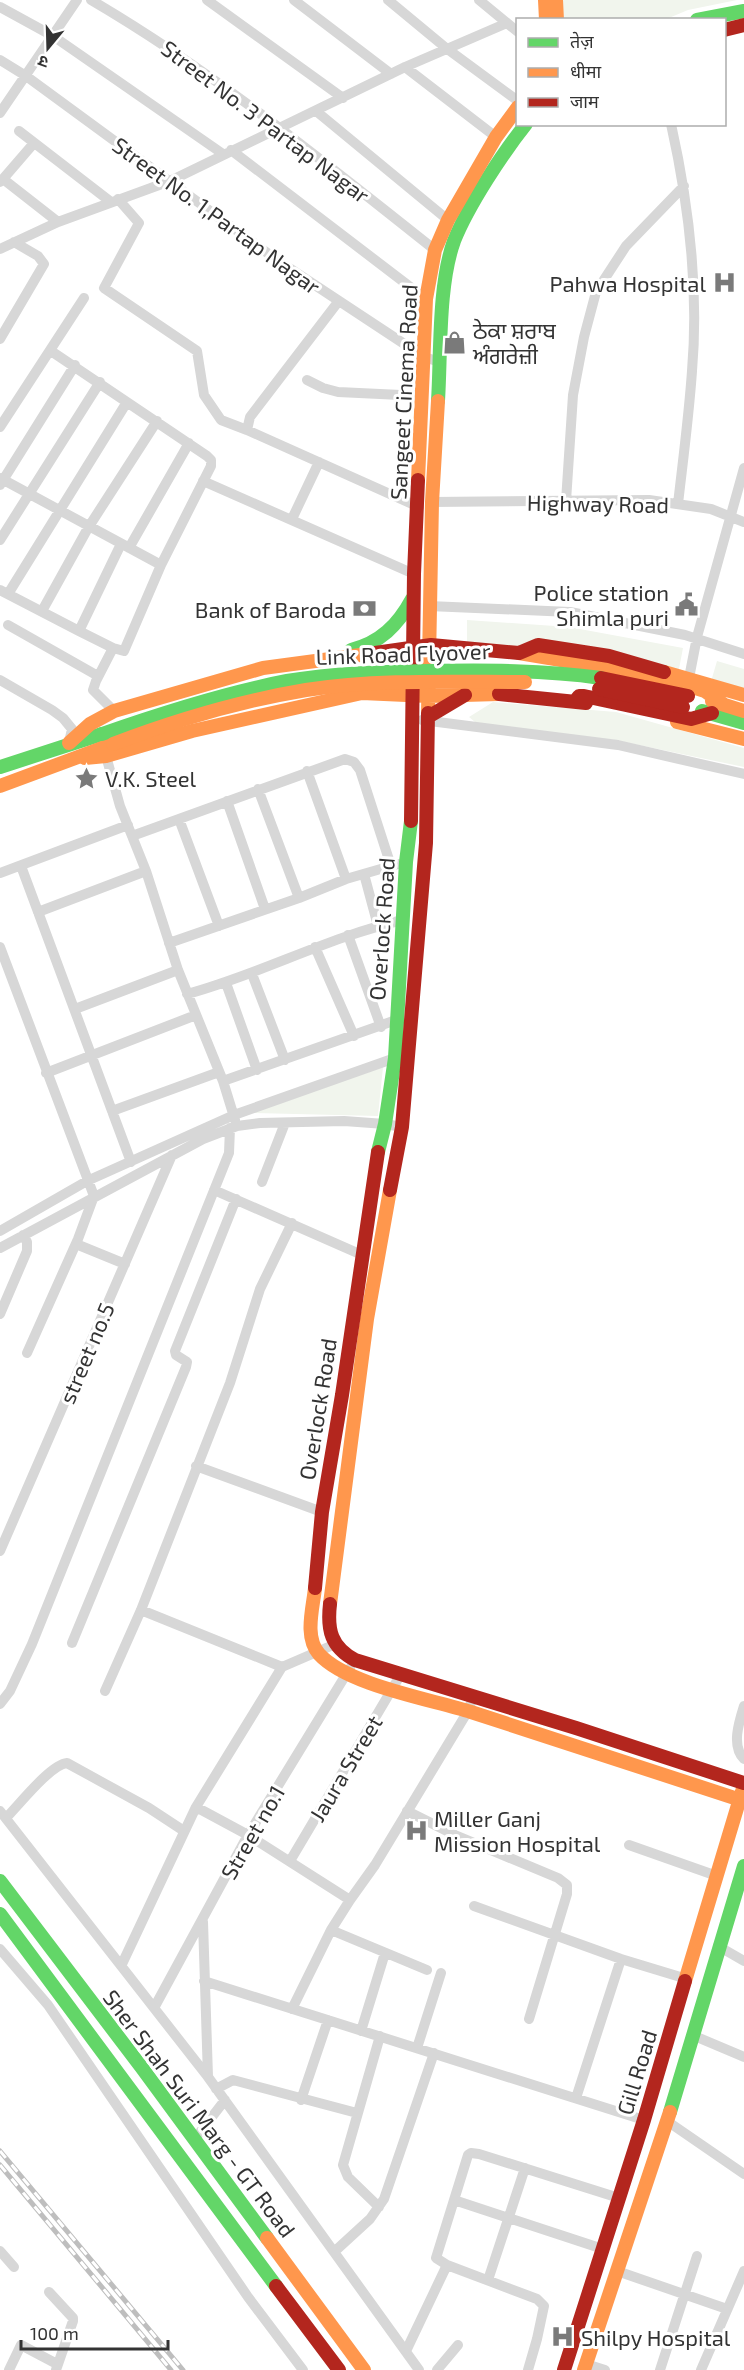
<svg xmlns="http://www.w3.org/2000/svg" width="744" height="2370" viewBox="0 0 744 2370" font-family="'Exo 2','Noto Sans Devanagari','Noto Sans Gurmukhi',sans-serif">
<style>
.green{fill:#f1f5ed}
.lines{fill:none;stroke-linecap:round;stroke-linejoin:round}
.street{stroke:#d7d7d7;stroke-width:10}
.fast{stroke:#63d668;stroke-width:14}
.slow{stroke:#ff974d;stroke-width:14}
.jam{stroke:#b3261e;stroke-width:14}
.rail-casing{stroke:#bebebe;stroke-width:5}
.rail{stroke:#fff;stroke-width:3;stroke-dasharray:9;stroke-linecap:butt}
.fast-bridge{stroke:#63d668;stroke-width:14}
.slow-bridge{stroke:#ff974d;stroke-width:14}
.jam-bridge{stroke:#b3261e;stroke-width:14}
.labels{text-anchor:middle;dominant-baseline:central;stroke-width:6;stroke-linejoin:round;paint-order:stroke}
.street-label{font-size:22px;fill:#333;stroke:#fff}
.poi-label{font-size:22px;fill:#333;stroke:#fff;text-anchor:start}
</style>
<rect width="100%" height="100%" fill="#fff"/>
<path class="green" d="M562,0H737L688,10L664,20L563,19Z
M467,620L569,627L683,648L678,674L467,643Z
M717,661L744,669V696L710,685Z
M493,702L616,712L744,748V767L615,740L481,727L469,717Z
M383,1067L378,1116L251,1113Z"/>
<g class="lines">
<path class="street" d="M91,0C214,72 324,162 435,250
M207,0L343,98
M294,0L391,74
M388,0L446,48L518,101
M479,0L518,32
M0,7L53,36L223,154
M0,60L26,76L277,260L424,357L440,362
M405,67L496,137
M316,111L448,220
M0,113L77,0
M671,124C689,205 699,289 692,371C689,415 683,460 678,504
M19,131L111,202
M231,150L426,299
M3,179L34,143
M0,182L3,179L58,222
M118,199L139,223L104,288L197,351L204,395L221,420L247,430
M0,249L58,222L170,181L405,67L507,23
M338,302L250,417L247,430L419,507
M0,339L44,264L38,256L14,242
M307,380L323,388L338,392L422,396
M0,427L84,298
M0,478L161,565
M203,481L414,574
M0,485L75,365
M566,501L573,395L584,337L596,292L626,246L684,186
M432,502L649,500L711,509L744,522
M292,519L319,462
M0,540L100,382
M129,548L189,443
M0,590L79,631L113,648L124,651L161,565L211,466V460L207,456L51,351
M8,594L127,402
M429,606L570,612L685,635L744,654
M42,611L88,528L157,421
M8,625L98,676
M79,631L121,544
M113,648L96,681L93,690L114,711
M689,678L697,637L744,468
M0,680L52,710L63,718L72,729L69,742
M422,720L618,745L744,774
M106,756L120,806L146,871L178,970L223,1081L235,1120
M307,771L346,879
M258,789L299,898
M227,801L265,909
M179,819L219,926
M132,836L345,759L354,762L360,770L391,866
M21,866L131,1162
M0,873L128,825
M364,874L378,926
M38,912L146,871
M348,935L381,1027
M169,943L299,898L346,879L398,864
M0,947L94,1196L78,1239L27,1353
M315,947L354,1036
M252,974L285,1060
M226,983L257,1070
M187,994C261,974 328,937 403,920
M75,1009L178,970
M46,1073L196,1015
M223,1081L396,1020
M112,1111L219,1072
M262,1182L285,1123
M214,1190L362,1255
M0,1231L87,1181L234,1115L395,1058
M76,1244L125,1264
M0,1248L203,1139L237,1126L260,1123L344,1121L385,1124L402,1127
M0,1314L27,1251V1242L23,1235
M196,1466L322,1512
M0,1551L172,1155
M141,1610L282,1667
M72,1643L186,1367L187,1362L176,1355L175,1351L236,1199
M105,1691L141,1610L230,1383L260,1289L292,1223
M0,1704L10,1691L32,1644L229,1153L230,1128
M744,1706C739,1722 731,1746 744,1759
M196,1807L248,1835L350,1900L375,1865L468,1711L473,1697
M0,1811L208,2077L419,2370
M407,1811L455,1835L558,1878L567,1885V1894L529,2019
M6,1818C18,1806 51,1764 67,1763L149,1808L184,1831
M629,1845L717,1876
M290,1861L401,1674
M474,1906L621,1959L687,1979
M203,1922L208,2077
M331,1930L427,1970
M718,1946L744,1961
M0,1949L48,2005L248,2297L303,2370
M122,1964L196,1807L282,1667L333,1645
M204,1981L644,2120
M154,2008L248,1835L350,1668
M292,2009L331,1930L350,1900
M361,2031L385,1953
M692,2035L744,2057
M417,2048L441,1973
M216,2089L233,2080L357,2113
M576,2098L621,1959
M301,2100L328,2020
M667,2121L744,2174
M194,2140L225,2100
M454,2200L603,2249
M379,2207L348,2177L343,2165L380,2036
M0,2251L14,2267
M334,2252L370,2219L384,2199L434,2053
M617,2271L727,2309
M488,2280L525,2168
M49,2292L73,2318V2321L56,2370
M406,2351L447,2265
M586,2364L605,2370
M9,2370L21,2345L57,2364
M437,2370L458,2345
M528,2370L537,2339L544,2306L537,2299L447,2265L436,2258L468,2155L471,2153L479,2154L619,2198
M660,2370L697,2256
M701,2370L744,2271"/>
<path class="fast" d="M697,20L744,11
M438,401C441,354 438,285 454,241C468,206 502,154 526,124
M351,650C380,643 398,625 412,599
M702,711L744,723
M0,767L102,734
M378,1152L385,1124L395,1058L406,862L411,821
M0,1881L142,2068L267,2238
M0,1914L276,2286
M670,2112L744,1866"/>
<path class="slow" d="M545,0L546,20
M556,0L557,20
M418,480L426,299L435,250L448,220L496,137L518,107
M519,653L633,672L686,685L705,691L723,704
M664,672L744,695
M712,701L744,711
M428,713L432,502L438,401
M677,722L744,739
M69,743L90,724L114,711L263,668L375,653
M85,758L106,756L192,731L362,693L428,696L499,694
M0,786L113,744
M315,1588C313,1608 304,1637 319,1654C347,1685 430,1699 471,1712C562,1741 653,1771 744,1801
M330,1604L367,1319L390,1190
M685,1981L744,1785
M267,2238L364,2370
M584,2370L670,2112"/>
<path class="jam" d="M724,30L744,25
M375,653L431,645L519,653L538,645L609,656L664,672
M499,694L586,703
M575,701L579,696H584L691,719L712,713
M428,717L465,695
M411,821L414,574L418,480
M390,1190L402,1127L426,843L428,713
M315,1588L322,1512L342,1395L378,1152
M330,1604C327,1630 331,1647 355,1660L576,1728L744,1783
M276,2286L339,2370
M564,2370L644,2120L685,1981"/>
<defs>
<path id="rail" d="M0,2151L183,2370
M0,2165L171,2370"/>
</defs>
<use href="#rail" class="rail-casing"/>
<use href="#rail" class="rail"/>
<path class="fast-bridge" d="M102,734C162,713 224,693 287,681C334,673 380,672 428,671C486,670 544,670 601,678"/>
<path class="slow-bridge" d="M113,744C176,720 240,701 306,690C378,679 452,682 525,682"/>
<path class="jam-bridge" d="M601,678L688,696
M599,689L683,707"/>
</g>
<defs>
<symbol id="hospital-bare" viewBox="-9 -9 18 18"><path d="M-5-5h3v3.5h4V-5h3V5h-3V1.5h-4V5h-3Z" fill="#7a7a7a" stroke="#fff" stroke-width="2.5" paint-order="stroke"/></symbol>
<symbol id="shop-bare" viewBox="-9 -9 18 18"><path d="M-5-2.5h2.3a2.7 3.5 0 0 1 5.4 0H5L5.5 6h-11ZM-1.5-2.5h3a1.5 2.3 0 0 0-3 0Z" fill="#7a7a7a" stroke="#fff" stroke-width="2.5" paint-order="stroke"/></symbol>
<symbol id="civic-bare" viewBox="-9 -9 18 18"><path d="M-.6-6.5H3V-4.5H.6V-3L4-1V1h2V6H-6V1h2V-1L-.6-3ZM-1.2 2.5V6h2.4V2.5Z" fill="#7a7a7a" stroke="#fff" stroke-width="2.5" paint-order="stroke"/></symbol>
<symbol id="bank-bare" viewBox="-9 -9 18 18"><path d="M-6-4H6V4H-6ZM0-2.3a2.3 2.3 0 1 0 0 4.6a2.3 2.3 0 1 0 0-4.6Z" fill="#7a7a7a" stroke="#fff" stroke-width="2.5" paint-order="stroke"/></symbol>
<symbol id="sight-bare" viewBox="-9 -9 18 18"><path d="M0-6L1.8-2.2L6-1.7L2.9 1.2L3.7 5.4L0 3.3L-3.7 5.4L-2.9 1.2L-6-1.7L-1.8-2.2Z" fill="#7a7a7a" stroke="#fff" stroke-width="2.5" paint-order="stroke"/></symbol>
</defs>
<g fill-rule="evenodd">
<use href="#hospital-bare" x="708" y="266" width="33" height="33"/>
<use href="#shop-bare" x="438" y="326" width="33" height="33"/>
<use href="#civic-bare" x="670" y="588" width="33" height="33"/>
<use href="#bank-bare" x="348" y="592" width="33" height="33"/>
<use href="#sight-bare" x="70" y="762" width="33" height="33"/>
<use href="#hospital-bare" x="400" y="1814" width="33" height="33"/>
<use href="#hospital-bare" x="546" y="2320" width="33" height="33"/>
</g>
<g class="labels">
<g class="street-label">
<text transform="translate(266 121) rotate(37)">Street No. 3 Partap Nagar</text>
<text transform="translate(217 215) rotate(36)">Street No. 1,Partap Nagar</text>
<text transform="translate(403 392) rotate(-87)">Sangeet Cinema Road</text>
<text transform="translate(598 503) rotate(1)">Highway Road</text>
<text transform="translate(403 653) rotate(-2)">Link Road Flyover</text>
<text transform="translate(381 929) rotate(-86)">Overlock Road</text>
<text transform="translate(86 1353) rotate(-67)">street no.5</text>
<text transform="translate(317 1409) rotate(-81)">Overlock Road</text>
<text transform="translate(345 1768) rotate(-59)">Jaura Street</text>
<text transform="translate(252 1832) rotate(-60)">Street no.1</text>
<text transform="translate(636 2072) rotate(-73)">Gill Road</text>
<text transform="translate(200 2113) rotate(53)">Sher Shah Suri Marg - GT Road</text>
</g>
<g class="poi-label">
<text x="706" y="283" text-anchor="end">Pahwa Hospital</text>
<text x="473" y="330">ਠੇਕਾ ਸ਼ਰਾਬ<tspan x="473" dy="25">ਅੰਗਰੇਜ਼ੀ</tspan></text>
<text x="669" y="592" text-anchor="end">Police station<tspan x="669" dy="25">Shimla puri</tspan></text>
<text x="346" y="609" text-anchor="end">Bank of Baroda</text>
<text x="105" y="778">V.K. Steel</text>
<text x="434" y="1818">Miller Ganj<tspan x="434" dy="25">Mission Hospital</tspan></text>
<text x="581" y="2337">Shilpy Hospital</text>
</g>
</g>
<rect x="516" y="18" width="210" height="108" fill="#ffffff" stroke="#adadad" stroke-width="1.5"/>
<rect x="528" y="38" width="30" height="9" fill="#63d668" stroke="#adadad" stroke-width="1.5"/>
<text x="570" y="48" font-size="18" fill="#333333">तेज़</text>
<rect x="528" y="68" width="30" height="9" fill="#ff974d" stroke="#adadad" stroke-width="1.5"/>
<text x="570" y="78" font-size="18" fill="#333333">धीमा</text>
<rect x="528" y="98" width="30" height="9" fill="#b3261e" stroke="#adadad" stroke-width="1.5"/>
<text x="570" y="108" font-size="18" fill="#333333">जाम</text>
<g transform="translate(48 48) rotate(199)" stroke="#ffffff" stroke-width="4.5" paint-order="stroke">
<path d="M0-4.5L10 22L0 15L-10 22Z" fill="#333333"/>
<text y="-9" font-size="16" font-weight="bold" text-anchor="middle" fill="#333333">उ</text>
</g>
<path d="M21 2340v9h147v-9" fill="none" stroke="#333333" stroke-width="3"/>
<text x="30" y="2340" font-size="18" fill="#333333" stroke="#ffffff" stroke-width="4.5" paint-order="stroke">100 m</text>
</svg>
